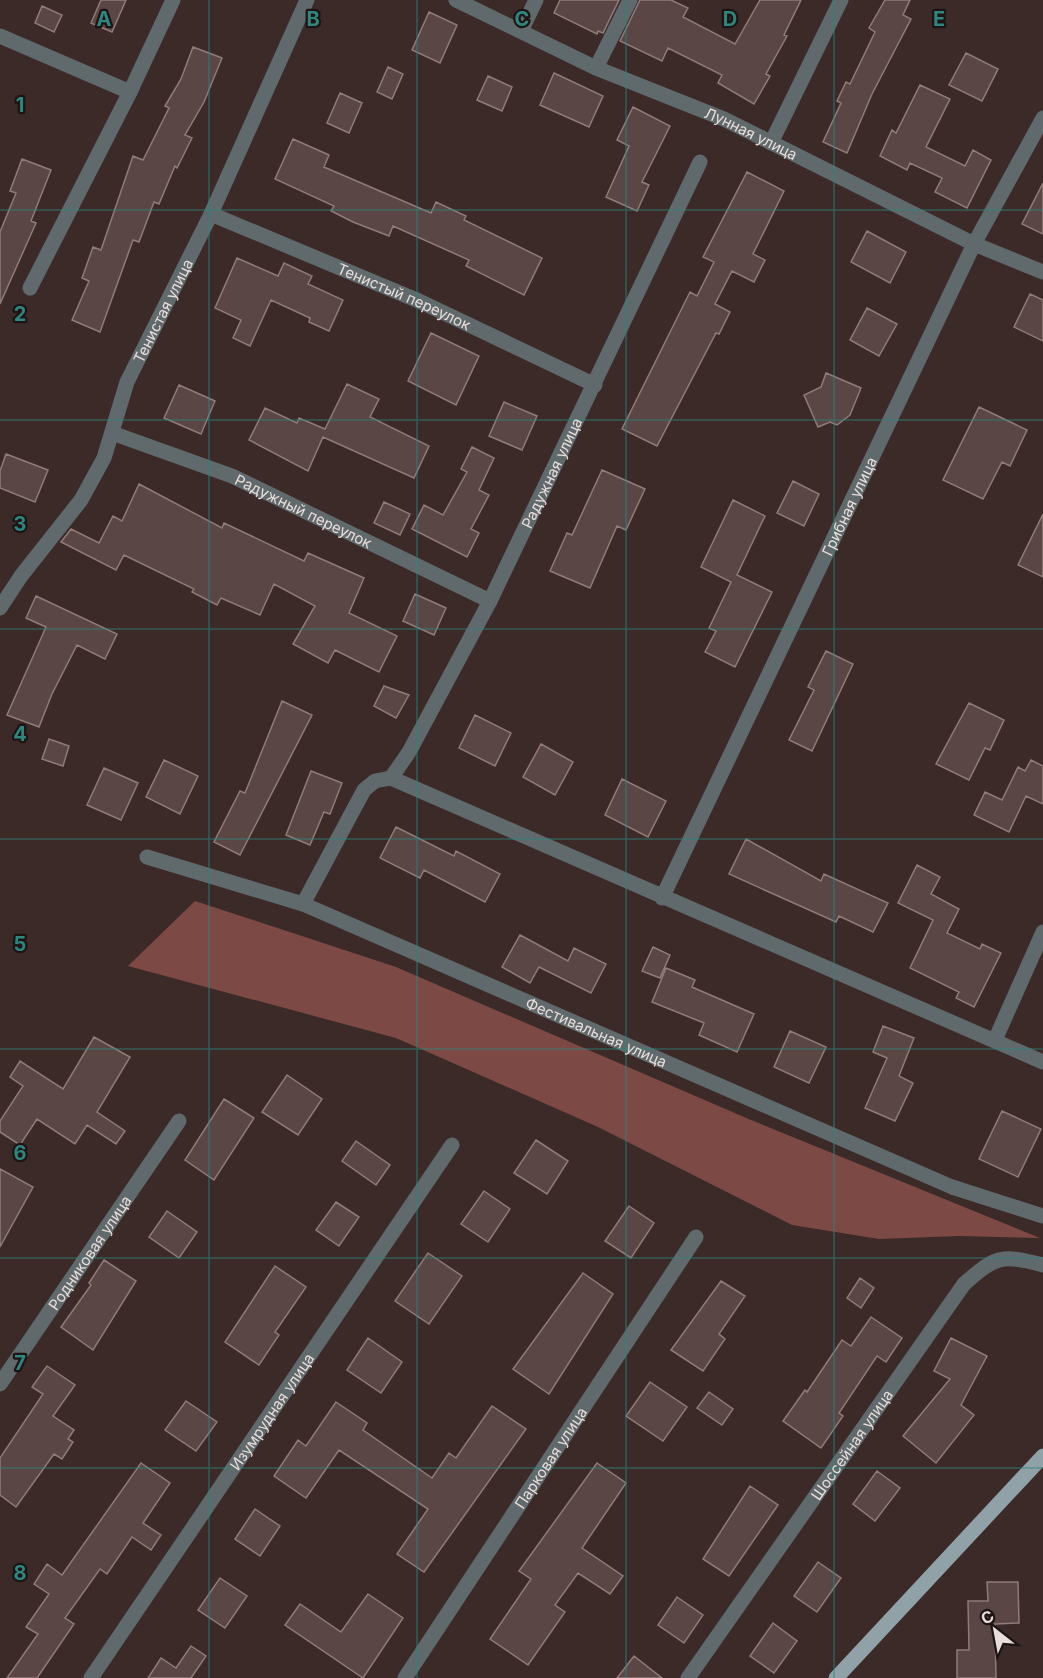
<svg xmlns="http://www.w3.org/2000/svg" width="1043" height="1678" viewBox="0 0 1043 1678" font-family="Inter,sans-serif">
<style>
.forest{fill:#7d4944}
.building{fill:#5a4745;stroke:#907b78;stroke-width:1.5}
.lines{fill:none;stroke-linecap:round;stroke-linejoin:round}
.minor{stroke:#60696c;stroke-width:15}
.major{stroke:#90a1a8;stroke-width:15}
.grid{fill:none;stroke:#30857e;stroke-width:1.5;stroke-opacity:0.55}
.labels{text-anchor:middle;dominant-baseline:central;stroke-width:4.5;stroke-linejoin:round;paint-order:stroke}
.street-label{font-size:15px;fill:#e9dddb;stroke:#1d1514}
.grid-label{font-size:20px;text-anchor:middle;font-weight:bold;fill:#30857e;stroke:#1d1514;stroke-width:4.5;stroke-linejoin:round;paint-order:stroke}
</style>
<rect width="100%" height="100%" fill="#3b2a28"/>
<path class="forest" d="M195,901L396,967L751,1120L1040,1238L959,1236L879,1239L792,1225L598,1127L396,1038L128,966Z"/>
<path class="building" d="M101,0H126L112,32L91,23Z
M560,0H619L603,33L598,31L597,34L554,13Z
M640,0H671L688,8L683,17L735,44L760,0H801L784,35L787,36L766,74L770,76L754,104L718,83L722,75L668,48L662,61L620,41Z
M885,0H910L903,15L911,19L872,94L847,153L823,142L841,103L837,101L846,82L850,84L875,32L869,28Z
M42,6L62,15L54,32L35,23Z
M429,12L457,25L440,63L412,50Z
M193,47L222,58L204,102L185,135L192,138L177,168L175,166L159,204L154,202L139,242L133,240L100,332L72,320L89,281L82,278L93,247L101,250L133,156L143,160L169,108L165,106L181,79Z
M966,53L998,69L982,101L949,85Z
M388,67L403,74L392,99L377,92Z
M554,73L603,96L589,127L540,105Z
M488,76L512,87L502,111L477,100Z
M920,85L950,99L926,147L965,166L973,150L991,160L967,208L935,192L942,178L910,163L907,170L880,156L892,130L896,133Z
M340,93L362,103L349,133L327,123Z
M633,107L670,126L642,182L649,185L637,211L606,197L629,146L617,140Z
M293,139L329,155L324,167L431,213L436,202L466,216L464,220L542,258L524,295L466,266L469,260L393,226L389,236L353,222L331,211L334,206L275,179Z
M22,159L51,170L31,221L36,223L0,304V232L16,193L10,191Z
M747,172L784,191L753,254L765,260L754,282L732,271L715,304L730,312L719,334L716,333L657,446L622,429L690,292L697,296L714,262L703,257Z
M1043,183V234L1022,224Z
M867,231L906,252L890,283L851,262Z
M237,258L278,276L284,263L312,276L308,284L343,300L329,331L309,322L310,318L271,300L250,346L233,338L241,320L215,308Z
M1030,294L1043,300V341L1014,327Z
M867,308L897,324L879,356L850,340Z
M431,333L479,356L456,405L408,381Z
M826,373L861,388L850,415L837,425L830,422L818,427L804,395L821,387Z
M347,384L379,399L370,417L429,446L414,478L323,437L308,471L249,440L265,408L297,423L299,418L325,429Z
M179,385L215,401L201,434L164,418Z
M504,402L537,416L522,450L489,436Z
M979,407L1027,430L1010,466L1002,462L983,499L943,480Z
M472,447L494,458L479,490L489,495L471,529L479,533L467,557L412,529L424,505L443,515L467,472L461,469Z
M6,454L48,470L35,502L0,488V471Z
M602,470L645,489L626,530L617,526L590,588L550,571L567,533L572,535Z
M793,481L819,494L804,526L777,513Z
M139,484L222,528L224,523L304,561L308,553L364,578L349,613L397,636L379,672L335,650L328,663L293,644L315,606L274,584L260,615L221,598L217,605L192,592L194,589L124,555L116,570L61,542L71,529L99,543L113,516L122,521Z
M733,500L765,516L737,575L772,592L735,667L705,652L716,631L709,628L731,582L701,567Z
M384,502L410,514L400,535L374,523Z
M1043,514V577L1018,565Z
M415,594L446,608L434,635L403,621Z
M36,596L117,634L105,659L77,645L52,694L39,727L7,715L46,627L26,618Z
M826,651L853,664L812,751L789,740L814,690L808,687Z
M384,686L409,695L396,718L374,706Z
M282,701L312,715L240,855L214,842L240,791L245,793Z
M969,703L1004,720L990,750L985,748L969,780L936,764Z
M475,715L511,733L495,766L459,748Z
M49,739L69,746L63,766L42,759Z
M541,744L573,762L555,795L523,777Z
M164,760L198,776L180,814L146,797Z
M1031,760L1043,766V804L1026,796L1009,832L974,815L985,792L1002,800L1018,767L1025,771Z
M104,768L138,783L121,820L87,805Z
M311,771L342,783L330,814L324,812L310,845L286,835Z
M622,779L666,801L648,837L605,815Z
M396,827L454,856L456,851L500,874L485,902L424,870L420,878L380,858Z
M746,839L821,881L824,874L888,903L873,932L839,916L836,922L729,874Z
M917,865L940,877L931,894L959,909L947,933L980,949L982,944L1001,953L974,1007L956,998L959,992L910,968L933,920L898,903Z
M520,935L568,961L574,948L606,964L591,993L539,967L530,983L502,967Z
M653,947L670,955L660,978L642,971Z
M666,968L695,980L692,987L754,1014L737,1052L699,1035L704,1023L652,1002Z
M883,1026L914,1038L899,1076L913,1083L895,1121L865,1108L887,1058L873,1052Z
M790,1031L826,1047L809,1083L774,1067Z
M94,1037L130,1057L97,1112L125,1131L116,1144L87,1125L75,1144L37,1119L20,1145L0,1132V1121L23,1086L10,1077L20,1061L63,1089Z
M287,1075L322,1099L298,1135L262,1112Z
M224,1099L254,1118L214,1180L185,1160Z
M1002,1111L1041,1129L1018,1177L979,1159Z
M536,1140L568,1161L547,1194L514,1173Z
M356,1141L390,1165L376,1185L342,1161Z
M0,1169L33,1187L0,1247Z
M484,1191L510,1209L488,1242L461,1224Z
M336,1202L359,1217L339,1246L316,1230Z
M629,1206L654,1223L631,1258L605,1241Z
M167,1211L197,1232L179,1258L149,1237Z
M428,1253L462,1276L429,1324L395,1301Z
M104,1260L136,1281L93,1350L61,1327L91,1285L89,1283Z
M275,1266L306,1287L275,1332L279,1335L259,1365L225,1342Z
M583,1273L613,1294L549,1394L513,1369Z
M860,1278L874,1288L861,1308L847,1298Z
M721,1281L745,1296L719,1334L725,1339L703,1371L671,1350Z
M871,1317L902,1338L886,1362L877,1356L839,1413L843,1416L821,1448L783,1421L805,1390L807,1392L842,1340L851,1346Z
M368,1338L402,1362L381,1393L347,1370Z
M951,1338L987,1356L961,1405L974,1415L936,1463L903,1436L950,1379L934,1371Z
M47,1366L75,1385L53,1416L74,1430L68,1439L73,1442L62,1459L54,1454L16,1507L0,1495V1458L43,1394L32,1387Z
M650,1382L687,1407L663,1441L626,1416Z
M709,1392L733,1409L722,1425L697,1408Z
M186,1401L217,1422L196,1451L165,1430Z
M336,1402L367,1423L363,1430L432,1478L449,1453L456,1458L492,1406L526,1429L424,1572L397,1554L428,1509L339,1450L306,1498L274,1476L298,1440L306,1446Z
M141,1463L170,1483L143,1523L161,1535L151,1550L132,1537L107,1574L100,1569L65,1618L74,1624L37,1678H7L38,1634L26,1627L49,1594L34,1584L47,1564L62,1575Z
M597,1463L626,1483L582,1548L623,1576L610,1594L578,1573L555,1605L565,1612L528,1665L490,1639L531,1579L519,1571Z
M877,1471L900,1488L875,1521L853,1504Z
M750,1486L778,1505L729,1576L703,1559Z
M255,1509L280,1526L260,1556L235,1539Z
M818,1562L841,1578L817,1612L794,1596Z
M220,1578L247,1596L225,1628L198,1610Z
M987,1582H1018L1019,1623L995,1624L996,1678H957V1650H969L968,1601H988Z
M368,1594L403,1618L363,1678L285,1625L300,1604L341,1632Z
M677,1597L703,1615L684,1643L658,1625Z
M773,1623L797,1641L774,1673L750,1656Z
M191,1646L206,1656L191,1678H148L161,1658L176,1668Z
M634,1656L662,1678H617Z"/>
<g class="lines">
<g class="minor">
<path id="s1" d="M456,0L596,68L724,119L974,244L1043,272"/>
<path d="M521,31L536,0"/>
<path d="M0,36L130,92"/>
<path d="M596,68L630,0"/>
<path d="M771,143L841,0"/>
<path id="s2" d="M211,214L419,301L595,385"/>
<path d="M30,288L130,92L173,0"/>
<path id="s3" d="M112,433L232,476L490,601"/>
<path id="s4" d="M0,608L21,576L81,500L104,458L127,382L211,214L307,0"/>
<path d="M391,778L1043,1062"/>
<path id="s5" d="M391,778L409,752L490,601L700,162"/>
<path id="s6" d="M147,857L303,904L952,1187L1043,1216"/>
<path id="s7" d="M662,898L974,244L1043,118"/>
<path d="M303,904L364,790L375,781L391,778"/>
<path d="M995,1040L1043,932"/>
<path id="s8" d="M0,1384L179,1121"/>
<path id="s9" d="M91,1678L452,1145"/>
<path id="s10" d="M405,1678L696,1237"/>
<path id="s11" d="M688,1678L964,1284C996,1256 1001,1254 1043,1265"/>
</g>
<path class="major" d="M836,1678L1043,1456"/>
</g>
<path class="grid" d="M209,0V1678M417,0V1678M626,0V1678M834,0V1678M0,210H1043M0,420H1043M0,629H1043M0,839H1043M0,1049H1043M0,1258H1043M0,1468H1043"/>
<g class="labels">
<g class="street-label">
<text stroke="none"><textPath href="#s1" startOffset="324">Лунная улица</textPath></text>
<text stroke="none"><textPath href="#s2" startOffset="210">Тенистый переулок</textPath></text>
<text stroke="none"><textPath href="#s4" startOffset="342">Тенистая улица</textPath></text>
<text stroke="none"><textPath href="#s5" startOffset="345">Радужная улица</textPath></text>
<text stroke="none"><textPath href="#s7" startOffset="434">Грибная улица</textPath></text>
<text stroke="none"><textPath href="#s3" startOffset="207">Радужный переулок</textPath></text>
<text stroke="none"><textPath href="#s6" startOffset="483">Фестивальная улица</textPath></text>
<text stroke="none"><textPath href="#s8" startOffset="159">Родниковая улица</textPath></text>
<text stroke="none"><textPath href="#s9" startOffset="322">Изумрудная улица</textPath></text>
<text stroke="none"><textPath href="#s11" startOffset="285">Шоссейная улица</textPath></text>
<text stroke="none"><textPath href="#s10" startOffset="264">Парковая улица</textPath></text>
</g>
</g>
<g class="grid-label">
<text x="104" y="26">A</text>
<text x="313" y="26">B</text>
<text x="522" y="26">C</text>
<text x="730" y="26">D</text>
<text x="939" y="26">E</text>
<text x="20" y="112">1</text>
<text x="20" y="321">2</text>
<text x="20" y="531">3</text>
<text x="20" y="741">4</text>
<text x="20" y="951">5</text>
<text x="20" y="1160">6</text>
<text x="20" y="1370">7</text>
<text x="20" y="1580">8</text>
</g>
<g transform="translate(995 1630) rotate(329)" stroke="#1d1514" stroke-width="4.5" paint-order="stroke">
<path d="M0-4.5L10 22L0 15L-10 22Z" fill="#e9dddb"/>
<text y="-9" font-size="16" font-weight="bold" text-anchor="middle" fill="#e9dddb">С</text>
</g>
</svg>
